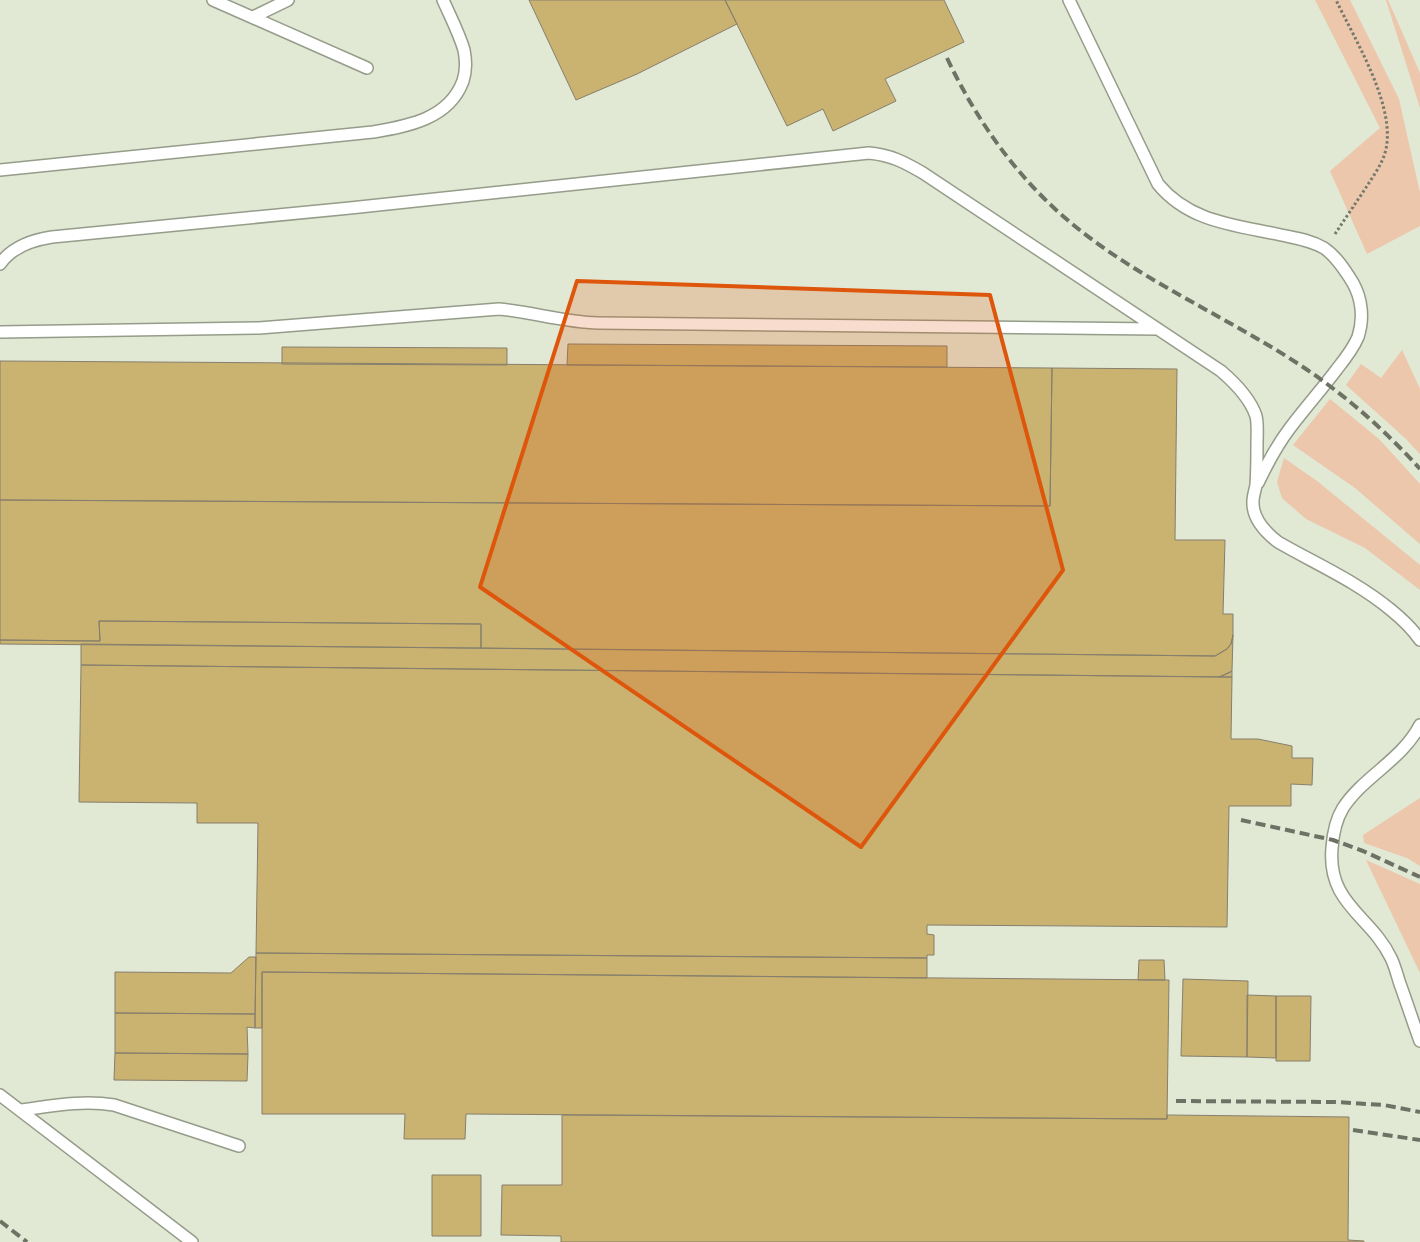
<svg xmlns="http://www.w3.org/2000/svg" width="1420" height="1242" viewBox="0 0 1420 1242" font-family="'Sofia Sans Condensed',sans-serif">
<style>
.green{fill:#ecc7ab}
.building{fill:#cab270;stroke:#867f6d}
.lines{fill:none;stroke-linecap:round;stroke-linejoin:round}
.lane-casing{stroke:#959c89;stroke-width:14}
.path{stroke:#74796b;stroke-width:3;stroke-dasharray:2.5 2.5;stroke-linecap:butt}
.lane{stroke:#fff;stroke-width:11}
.rail{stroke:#6e7265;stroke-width:4;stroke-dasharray:10 5;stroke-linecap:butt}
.marked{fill:#de560c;fill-opacity:0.2;stroke:#de560c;stroke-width:4;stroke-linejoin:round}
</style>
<rect width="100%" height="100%" fill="#e1e8d4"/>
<path class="green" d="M1315,0H1350L1399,99L1420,193V226L1367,254L1330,171L1380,128Z
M1386,0H1388L1420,73V108Z
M1402,350L1420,389V454L1405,438L1346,385L1361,364L1381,378Z
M1330,399L1379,439L1420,484V544L1355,488L1293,445Z
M1284,458L1317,481L1420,565V590L1365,548L1306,519L1282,498L1277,482Z
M1420,798V866L1407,858L1364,843L1363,835Z
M1366,860L1420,884V973Z"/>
<path class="building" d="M529,0H725L737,24L637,74L576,100Z
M725,0H944L964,42L885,79L896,101L833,131L823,109L787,126Z
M568,344L947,346V367L567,365Z
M282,347L507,348V365L282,364Z
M0,361L1052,368L1050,506L0,500Z
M1052,368L1177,369L1175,540H1225L1223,614H1233V635L1231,644L1227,649L1215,656L481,648V624L99,621L100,641L0,640V500L1050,506Z
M99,621L481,624V648L0,644V640L100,641Z
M1233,635L1232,671L1219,677L81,665V644L1215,656L1227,649L1231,644Z
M81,665L1232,677L1231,739H1258L1292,746V758H1313L1312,785L1291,784V806H1229L1227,927L927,925V934L934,935V955H927V958L256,953L258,823H197V803L79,802Z
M1232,671V677H1219L1229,673Z
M256,953L927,958V978L262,972V1028H255Z
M249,957H256L255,1014L115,1013V972L231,973Z
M1139,960H1164L1165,980H1138Z
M262,972L1169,980L1167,1119L466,1114L465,1139H404L405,1114H262Z
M1183,979L1248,981L1247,1057L1181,1056Z
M1247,995L1276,996V1058L1247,1057Z
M1276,996H1311L1310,1061H1276Z
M115,1013L255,1014V1028L247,1027L248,1054L115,1053Z
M115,1053L248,1054L247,1081L114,1080Z
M562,1115L1167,1119V1115L1349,1117L1348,1240L1364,1241V1242H561V1236L501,1235L502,1185H562Z
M432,1175H481V1236H432Z"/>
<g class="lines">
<defs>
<path id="lane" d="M213,0L367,68
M1069,0L1158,184C1189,222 1235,225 1281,235C1295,238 1310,240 1324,248C1336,256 1345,270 1353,283C1362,299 1364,319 1358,337C1353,349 1345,359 1337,369C1322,389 1305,408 1290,428C1277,445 1267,464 1258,483
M253,17L288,0
M0,170L373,132C408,126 449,119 463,81C466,72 466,60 464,50C459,33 450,16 443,0
M0,264C12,247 32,240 52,237L350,208L869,153C891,155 904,162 923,173L1221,371C1235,383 1250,398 1256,416C1258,424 1257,435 1257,443C1257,457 1257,471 1256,485C1255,491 1253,496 1253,501C1252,518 1265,532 1278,542C1316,564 1356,581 1391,610C1402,619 1412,628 1420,640
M0,332L259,328L499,309C532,312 564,322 598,323L1158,329
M1420,725C1402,760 1364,776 1343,808C1335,821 1333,834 1332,848C1327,904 1371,916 1391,958C1395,966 1397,975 1400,984C1407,1003 1413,1022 1420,1041
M0,1095L192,1242
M21,1110C52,1106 82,1100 114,1105L239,1146"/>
</defs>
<use href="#lane" class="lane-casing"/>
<path class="path" d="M1335,234C1345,219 1355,204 1365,189C1372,178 1381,166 1385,153C1398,109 1355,40 1336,0"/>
<use href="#lane" class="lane"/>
<path class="rail" d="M947,58C974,115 1009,166 1054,208C1125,274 1217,311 1297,363C1343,393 1384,429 1420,469
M1241,820L1333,840L1363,851L1420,877
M1176,1101L1335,1102L1384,1105L1420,1112
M1353,1130L1420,1140
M0,1221L27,1242"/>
</g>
<path class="marked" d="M577,281L990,295L1063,570L861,847L480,587Z"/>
</svg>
